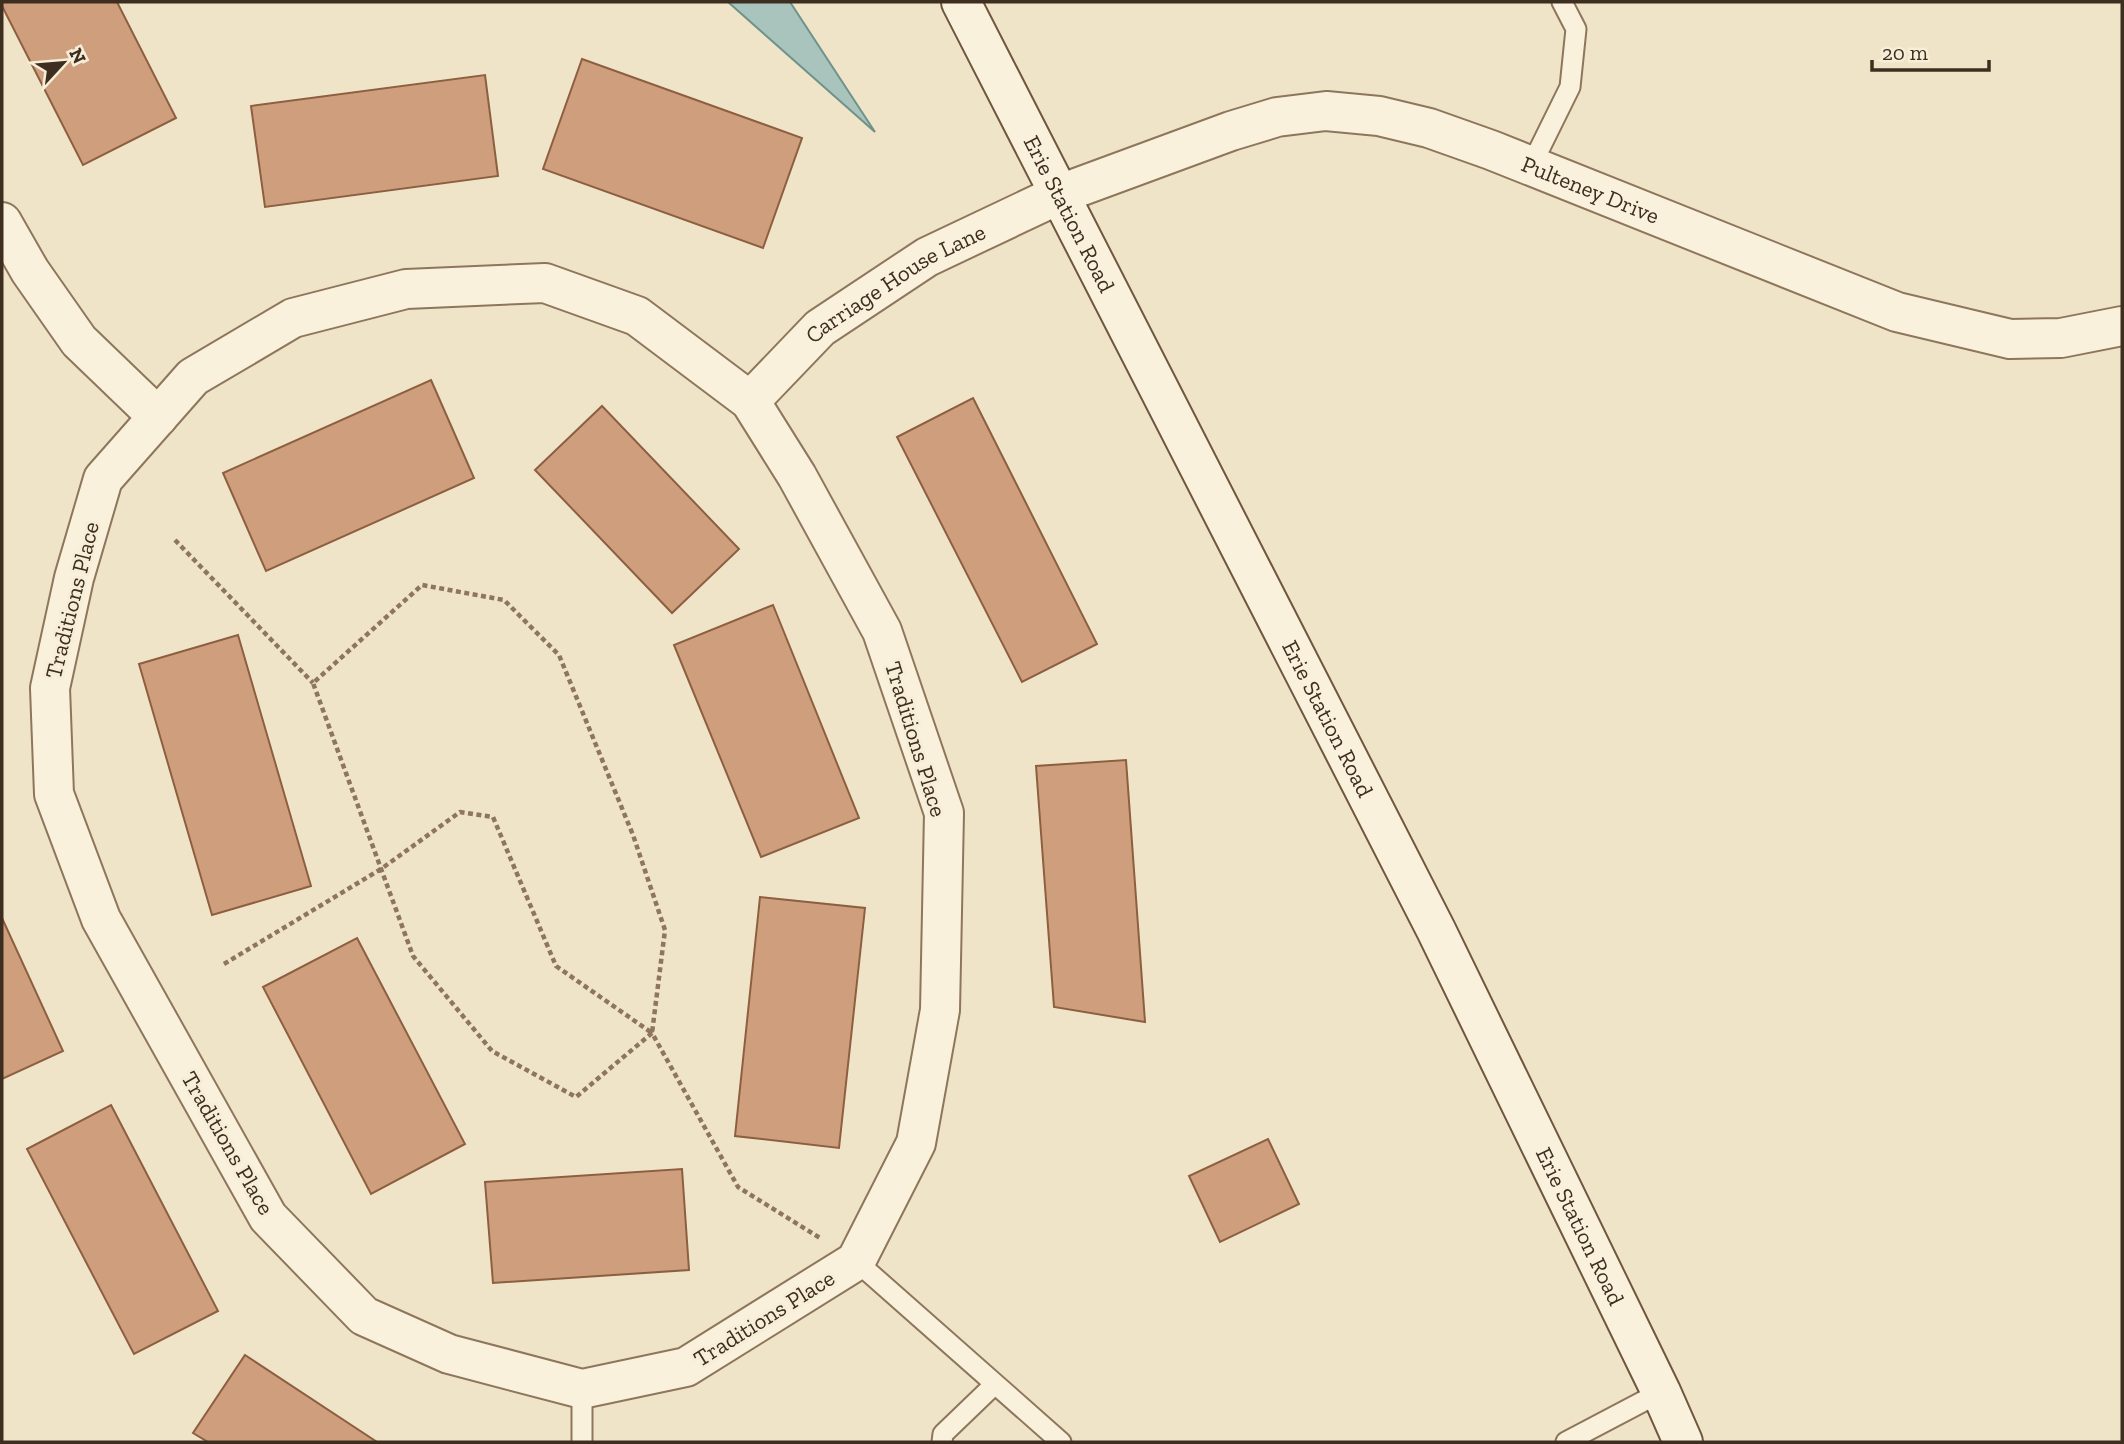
<svg xmlns="http://www.w3.org/2000/svg" width="2124" height="1444" viewBox="0 0 2124 1444" font-family="'Zilla Slab',serif">
<style>
.water{fill:#a9c4bc;stroke:#6f938a;stroke-width:2}
.building{fill:#cf9f7d;stroke:#8d5f41;stroke-width:2}
.lines{fill:none;stroke-linecap:round;stroke-linejoin:round}
.lane-casing{stroke:#8d765c;stroke-width:23}
.street-casing{stroke:#8d765c;stroke-width:42}
.secondary-casing{stroke:#6f573f;stroke-width:42}
.path{stroke:#8d765c;stroke-width:4.5;stroke-dasharray:5 3.5;stroke-linecap:butt}
.lane{stroke:#faf1dc;stroke-width:19}
.street{stroke:#faf1dc;stroke-width:38}
.secondary{stroke:#faf1dc;stroke-width:38}
.labels{text-anchor:middle;dominant-baseline:central;stroke-width:6;stroke-linejoin:round;paint-order:stroke}
.street-label{font-size:23px;fill:#3d2e20;stroke:#f7eed8}
</style>
<rect width="100%" height="100%" fill="#f0e4c8"/>
<path class="water" d="M728,2H790L875,132Z"/>
<path class="building" d="M2,2H117L176,118L83,165L2,6Z
M582,59L802,138L763,248L543,169Z
M485,75L498,176L265,207L251,106Z
M431,380L474,478L266,571L223,473Z
M973,398L1097,644L1022,682L897,437Z
M602,406L739,549L672,613L535,470Z
M773,605L859,818L761,857L674,645Z
M238,635L311,886L212,915L139,664Z
M1126,760L1145,1022L1054,1007L1036,766Z
M760,897L865,908L839,1148L735,1136Z
M2,918L63,1051L2,1079Z
M357,938L465,1144L371,1194L263,987Z
M111,1105L218,1311L134,1354L27,1149Z
M1268,1139L1299,1204L1220,1242L1189,1176Z
M682,1169L689,1270L493,1283L485,1182Z
M245,1355L377,1442H208L193,1433Z"/>
<g class="lines">
<defs>
<path id="lane" d="M1531,166L1570,87L1576,29L1562,2
M856,1261L1061,1442
M582,1442V1389
M942,1442L943,1434L995,1384
M1566,1442L1661,1392"/>
<g id="street">
<path d="M2,222L30,271L79,341L158,417"/>
<path d="M545,283L637,316L750,401L797,476L882,631L944,813L940,1010L916,1143L856,1261L686,1367L582,1389L449,1354L364,1316L268,1217L101,919L54,794L50,688L74,578L103,479L193,377L293,318L406,289Z"/>
<path id="s1" d="M750,401L820,328L927,257L1060,194L1231,131L1277,117L1326,111L1379,116L1429,128L1491,150L1897,312L2010,339L2061,338L2122,326"/>
</g>
<g id="secondary">
<path id="s2" d="M961,2L1436,930L1661,1392L1683,1442"/>
</g>
</defs>
<use href="#lane" class="lane-casing"/>
<use href="#street" class="street-casing"/>
<use href="#secondary" class="secondary-casing"/>
<path class="path" d="M175,540L313,683
M224,964L381,869L460,812L493,817L556,966L652,1033L665,930L633,835L559,655L504,600L422,585L313,683L413,956L492,1051L576,1097L652,1033L738,1187L820,1238"/>
<use href="#lane" class="lane"/>
<use href="#street" class="street"/>
<use href="#secondary" class="secondary"/>
</g>
<g class="labels">
<g class="street-label">
<text stroke="none"><textPath href="#s1" startOffset="934">Pulteney Drive</textPath></text>
<text stroke="none"><textPath href="#s2" startOffset="238">Erie Station Road</textPath></text>
<text stroke="none"><textPath href="#s1" startOffset="189">Carriage House Lane</textPath></text>
<text transform="translate(72 600) rotate(-76)">Traditions Place</text>
<text stroke="none"><textPath href="#s2" startOffset="805">Erie Station Road</textPath></text>
<text transform="translate(916 739) rotate(73)">Traditions Place</text>
<text transform="translate(228 1143) rotate(60)">Traditions Place</text>
<text stroke="none"><textPath href="#s2" startOffset="1372">Erie Station Road</textPath></text>
<text transform="translate(764 1318) rotate(-32)">Traditions Place</text>
</g>
</g>
<rect width="2124" height="1444" fill="none" stroke="#3d2e20" stroke-width="7"/>
<g transform="translate(63 63) rotate(64)" stroke="#f7eed8" stroke-width="5" paint-order="stroke">
<path d="M0-5L12 26L0 18L-12 26Z" fill="#3d2e20"/>
<text y="-10" font-size="19" font-weight="bold" text-anchor="middle" fill="#3d2e20">N</text>
</g>
<path d="M1872 60v10h117v-10" fill="none" stroke="#3d2e20" stroke-width="3.5"/>
<text x="1882" y="60" font-size="21" fill="#3d2e20" stroke="#f7eed8" stroke-width="5" paint-order="stroke">20 m</text>
</svg>
